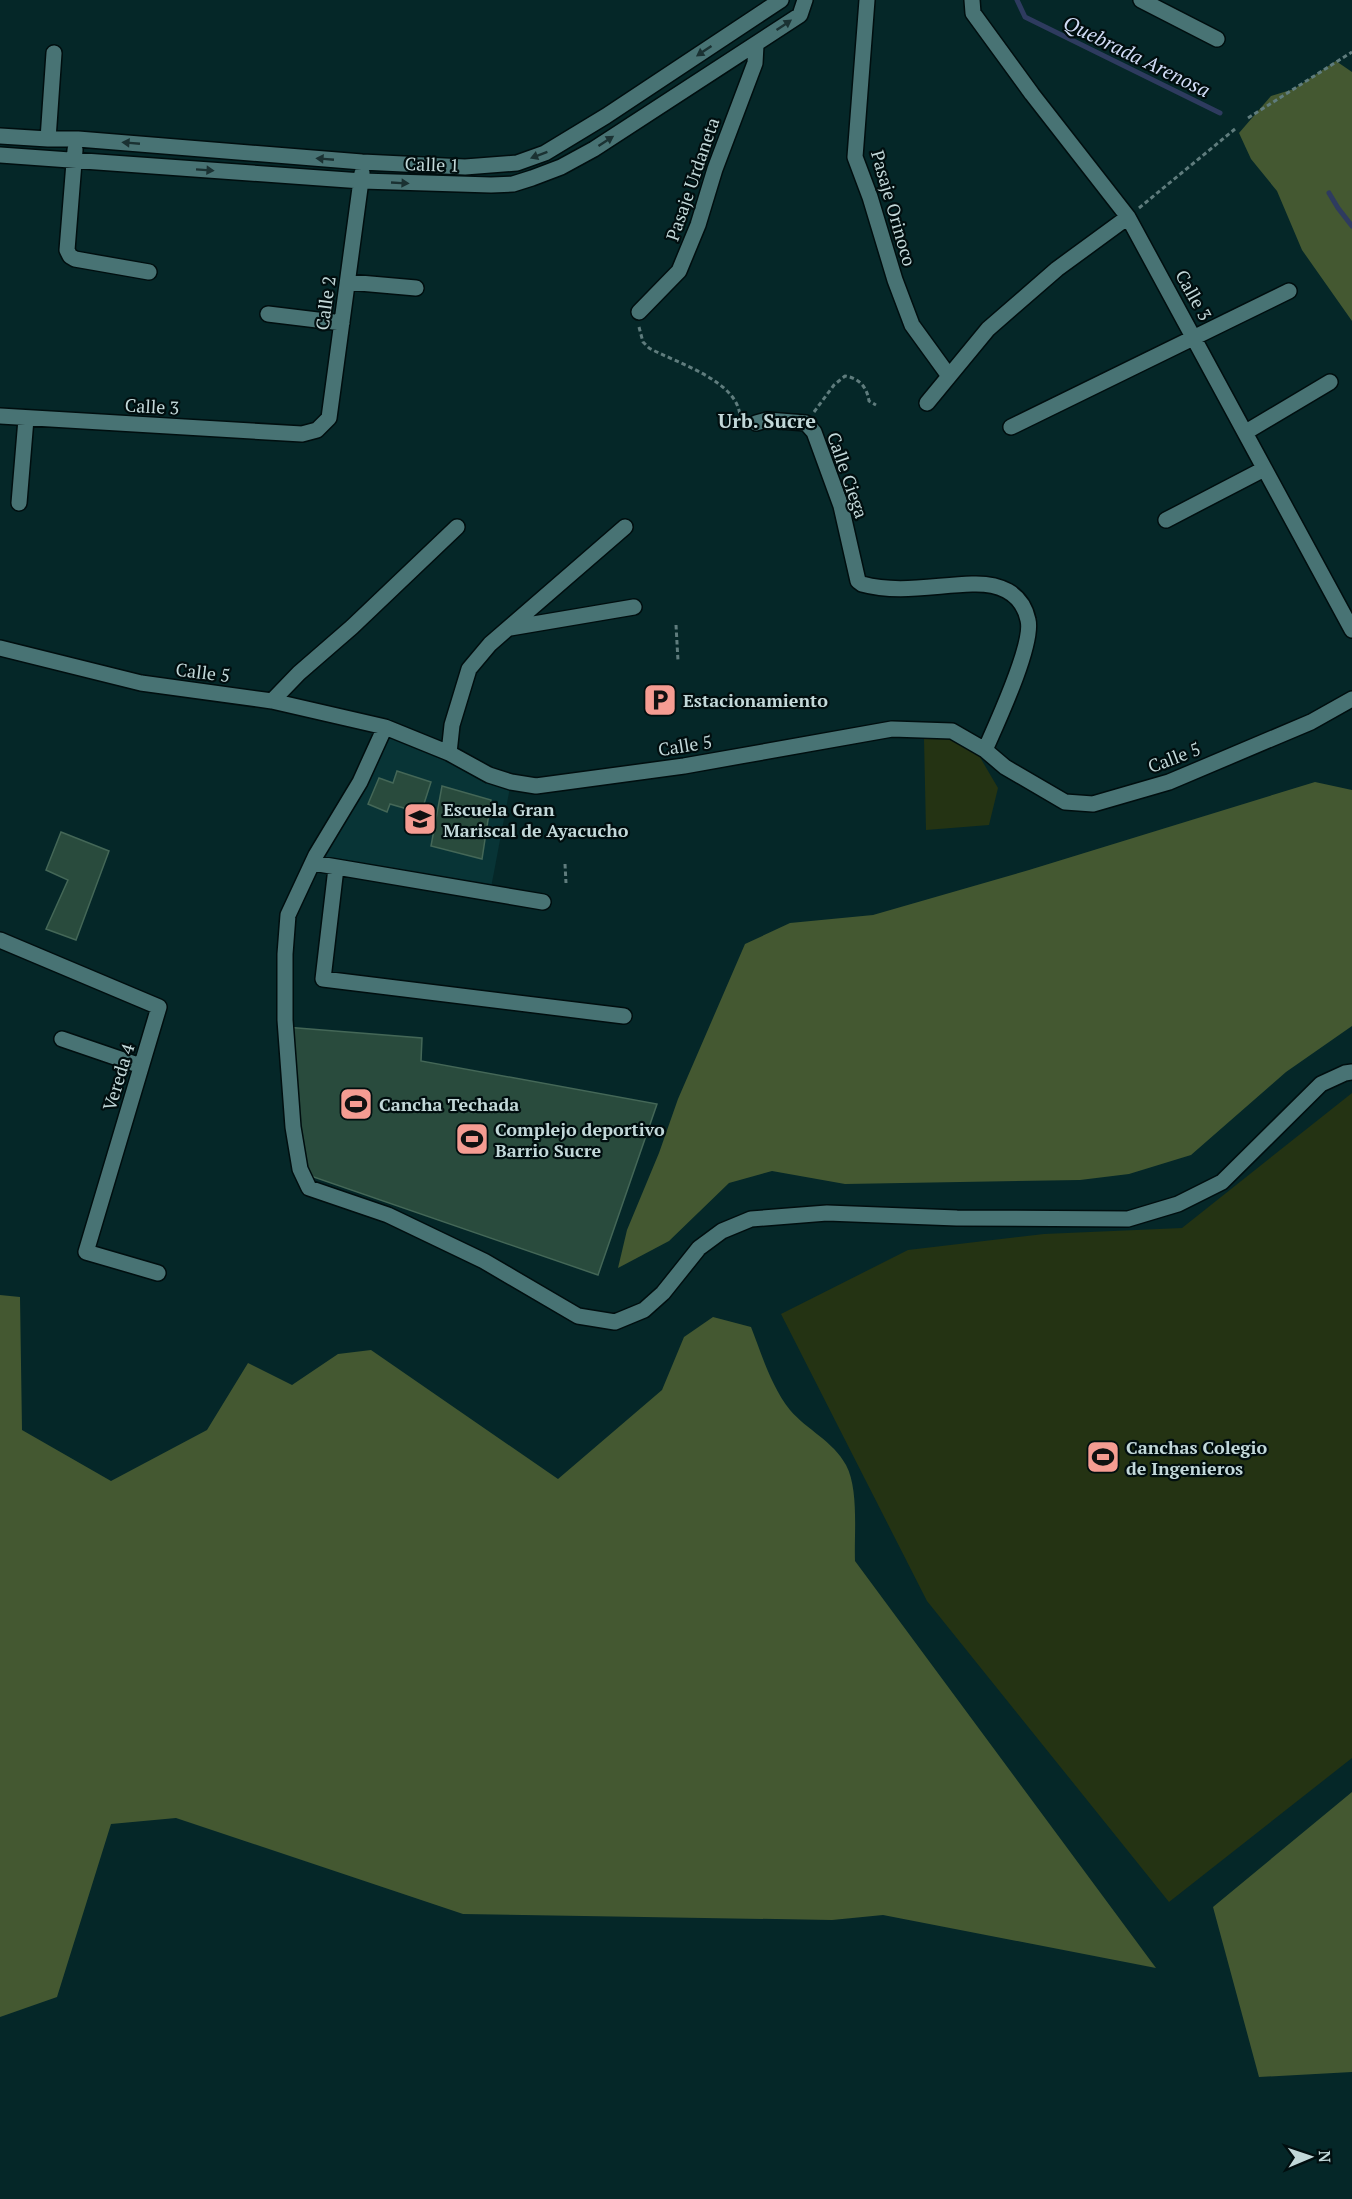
<svg xmlns="http://www.w3.org/2000/svg" width="1352" height="2199" viewBox="0 0 1352 2199" font-family="'PT Serif',serif">
<style>
.built{fill:#083436}
.green{fill:#243313}
.forest{fill:#445831}
.lines{fill:none;stroke-linecap:round;stroke-linejoin:round}
.stream{stroke:#2e3b5f;stroke-width:5}
.building{fill:#294b3d;stroke:#446757;stroke-width:1.5}
.minor-casing{stroke:#000e0f;stroke-width:18}
.path{stroke:#5f7c7d;stroke-width:3;stroke-dasharray:4.5 3;stroke-linecap:butt}
.minor{stroke:#487374;stroke-width:15}
.oneway{fill:#1a3132}
.labels{text-anchor:middle;dominant-baseline:central;stroke-width:4.5;stroke-linejoin:round;paint-order:stroke}
.street-label{font-size:18px;fill:#c2d8d9;stroke:#010e0f}
.poi-label{font-size:18px;font-weight:bold;fill:#c2d8d9;stroke:#010e0f;text-anchor:start}
.water-label{font-size:20px;font-style:italic;fill:#d0dbf5;stroke:#010e0f}
.neighbourhood-label{font-size:20px;font-weight:bold;fill:#c2d8d9;stroke:#010e0f}
</style>
<rect width="100%" height="100%" fill="#052728"/>
<path class="built" d="M385,727L511,782L490,893L317,855Z"/>
<path class="green" d="M947,737L974,747L998,788L989,825L926,830L924,739Z
M1352,1093V1758L1169,1902L927,1601L781,1314L908,1250L1044,1234L1182,1228Z"/>
<path class="forest" d="M1336,61L1352,72V321L1302,250L1277,191L1251,159L1239,133L1271,96L1294,89Z
M1315,782L1352,790V1026L1286,1072L1191,1155L1129,1174L1080,1180L845,1184L772,1171L729,1183L669,1241L618,1268L627,1230L659,1153L678,1099L745,944L790,923L873,915L1029,870Z
M0,1295L20,1297L22,1430L111,1481L207,1430L248,1363L292,1385L338,1354L371,1350L558,1479L662,1390L684,1337L713,1317L751,1327C762,1355 771,1386 790,1410C807,1430 833,1441 846,1465C859,1489 854,1534 855,1561L1156,1968L883,1915L832,1920L463,1914L176,1818L111,1824L57,1997L0,2017Z
M1352,1792V2072L1259,2077L1213,1907Z"/>
<g class="lines">
<path class="stream" d="M1017,0L1025,17L1220,113
M1329,193L1338,208L1352,226"/>
</g>
<path class="building" d="M397,771L431,782L421,813L390,804L387,812L368,804L379,778L393,783Z
M442,786L491,800L482,859L431,846Z
M61,832L109,851L76,940L46,929L68,880L46,870Z
M285,1027L422,1038L421,1061L657,1104L598,1275L302,1173Z"/>
<g class="lines">
<defs>
<path id="minor" d="M867,0L855,157L870,197L895,280L912,325L949,376
M972,0L973,13L1032,94L1128,217L1352,630
M1141,0L1217,39
M0,136L48,139H78L362,162L465,167L517,163L545,153L606,116L781,0
M48,139L54,53
M75,150L67,250L70,256L75,259L149,272
M0,155L362,181L491,185L513,184L532,178L561,167L594,149L800,15L805,0
M348,282L416,288
M639,312L679,271L698,225L715,169L755,63L756,45
M268,314L342,323
M927,403L988,329L1057,269L1128,217
M0,416L302,434L317,430L329,418L362,173
M756,423L767,420L806,423L814,432L841,506L858,581L862,584C898,594 936,585 972,584C999,583 1022,592 1028,620C1034,644 996,725 985,750
M1011,427L1289,291
M1246,432L1330,382
M19,503L26,419
M1166,520L1264,469
M510,628L634,607
M0,648L141,683L272,701L385,727L449,753L489,775L511,782L536,786L684,766L892,729L952,731L985,750L1005,767L1065,802L1093,804L1169,782L1311,722L1352,699
M272,701L299,673L352,627L457,527
M385,727L360,782L316,855L288,915L285,954V1020L293,1127L300,1169L309,1188L388,1215L484,1261L578,1316L615,1322L644,1310L663,1293L699,1248L722,1231L751,1219L827,1213L957,1218L1128,1219L1178,1204L1222,1182L1321,1084L1345,1073L1352,1072
M449,753L452,725L469,669L490,644L625,527
M313,863L543,902
M336,868L323,979L624,1016
M0,940L159,1007L86,1252L158,1273
M62,1039L141,1066"/>
</defs>
<use href="#minor" class="minor-casing"/>
<path class="path" d="M1248,118L1352,52
M1139,208L1235,129
M639,327L643,342L649,348C676,363 740,381 740,418
M814,412L834,385L845,376C859,378 867,387 869,401L876,405
M676,625L678,661
M565,864L566,883"/>
<use href="#minor" class="minor"/>
</g>
<defs><path id="oneway-solid" d="M-6-.8H1V-3.2L6.5 0L1 3.2V.8H-6Z" transform="scale(1.5)"/></defs>
<g class="oneway">
<use href="#oneway-solid" transform="translate(784 25) rotate(-34)"/>
<use href="#oneway-solid" transform="translate(704 51) rotate(146)"/>
<use href="#oneway-solid" transform="translate(606 141) rotate(-33)"/>
<use href="#oneway-solid" transform="translate(131 143) rotate(-175)"/>
<use href="#oneway-solid" transform="translate(539 155) rotate(159)"/>
<use href="#oneway-solid" transform="translate(325 159) rotate(-175)"/>
<use href="#oneway-solid" transform="translate(205 170) rotate(4)"/>
<use href="#oneway-solid" transform="translate(400 183) rotate(3)"/>
</g>
<defs>
<symbol id="parking-square" viewBox="-11 -11 22 22"><rect x="-9" y="-9" width="18" height="18" rx="4" fill="#f59c92" stroke="#010e0f"/><path d="M-3.5-5.5H1a3.5 3.5 0 0 1 0 7H-1V5.5H-3.5ZM-1-3.4V-.6H.8a1.4 1.4 0 0 0 0-2.8Z" fill="#111"/></symbol>
<symbol id="school-square" viewBox="-11 -11 22 22"><rect x="-9" y="-9" width="18" height="18" rx="4" fill="#f59c92" stroke="#010e0f"/><path d="M0-5L7-2L0 1L-7-2ZM-4 1L0 2.5L4 1V4Q0 6-4 4Z" fill="#111"/></symbol>
<symbol id="stadium-square" viewBox="-11 -11 22 22"><rect x="-9" y="-9" width="18" height="18" rx="4" fill="#f59c92" stroke="#010e0f"/><path d="M0-5a6.5 5 0 1 0 0 10a6.5 5 0 1 0 0-10ZM-3.5-1.8h7v3.6h-7Z" fill="#111"/></symbol>
</defs>
<g fill-rule="evenodd">
<use href="#parking-square" x="641" y="681" width="38" height="38"/>
<use href="#school-square" x="401" y="800" width="38" height="38"/>
<use href="#stadium-square" x="337" y="1085" width="38" height="38"/>
<use href="#stadium-square" x="453" y="1120" width="38" height="38"/>
<use href="#stadium-square" x="1084" y="1438" width="38" height="38"/>
</g>
<g class="labels">
<g class="street-label">
<text transform="translate(432 164) rotate(2)">Calle 1</text>
<text transform="translate(692 179) rotate(-71)">Pasaje Urdaneta</text>
<text transform="translate(894 208) rotate(74)">Pasaje Orinoco</text>
<text transform="translate(1194 295) rotate(61)">Calle 3</text>
<text transform="translate(325 303) rotate(-82)">Calle 2</text>
<text transform="translate(152 406) rotate(3)">Calle 3</text>
<text transform="translate(848 475) rotate(71)">Calle Ciega</text>
<text transform="translate(203 672) rotate(7)">Calle 5</text>
<text transform="translate(685 745) rotate(-9)">Calle 5</text>
<text transform="translate(1174 757) rotate(-21)">Calle 5</text>
<text transform="translate(118 1077) rotate(-73)">Vereda 4</text>
</g>
<g class="poi-label">
<text x="683" y="700">Estacionamiento</text>
<text x="443" y="809">Escuela Gran<tspan x="443" dy="21">Mariscal de Ayacucho</tspan></text>
<text x="379" y="1104">Cancha Techada</text>
<text x="495" y="1129">Complejo deportivo<tspan x="495" dy="21">Barrio Sucre</tspan></text>
<text x="1126" y="1447">Canchas Colegio<tspan x="1126" dy="21">de Ingenieros</tspan></text>
</g>
<g class="water-label">
<text transform="translate(1137 56) rotate(26)">Quebrada Arenosa</text>
</g>
<g class="neighbourhood-label">
<text x="767" y="420">Urb. Sucre</text>
</g>
</g>
<g transform="translate(1310 2157) rotate(88)" stroke="#010e0f" stroke-width="4.5" paint-order="stroke">
<path d="M0-4.5L10 22L0 15L-10 22Z" fill="#c2d8d9"/>
<text y="-9" font-size="16" font-weight="bold" text-anchor="middle" fill="#c2d8d9">N</text>
</g>
</svg>
